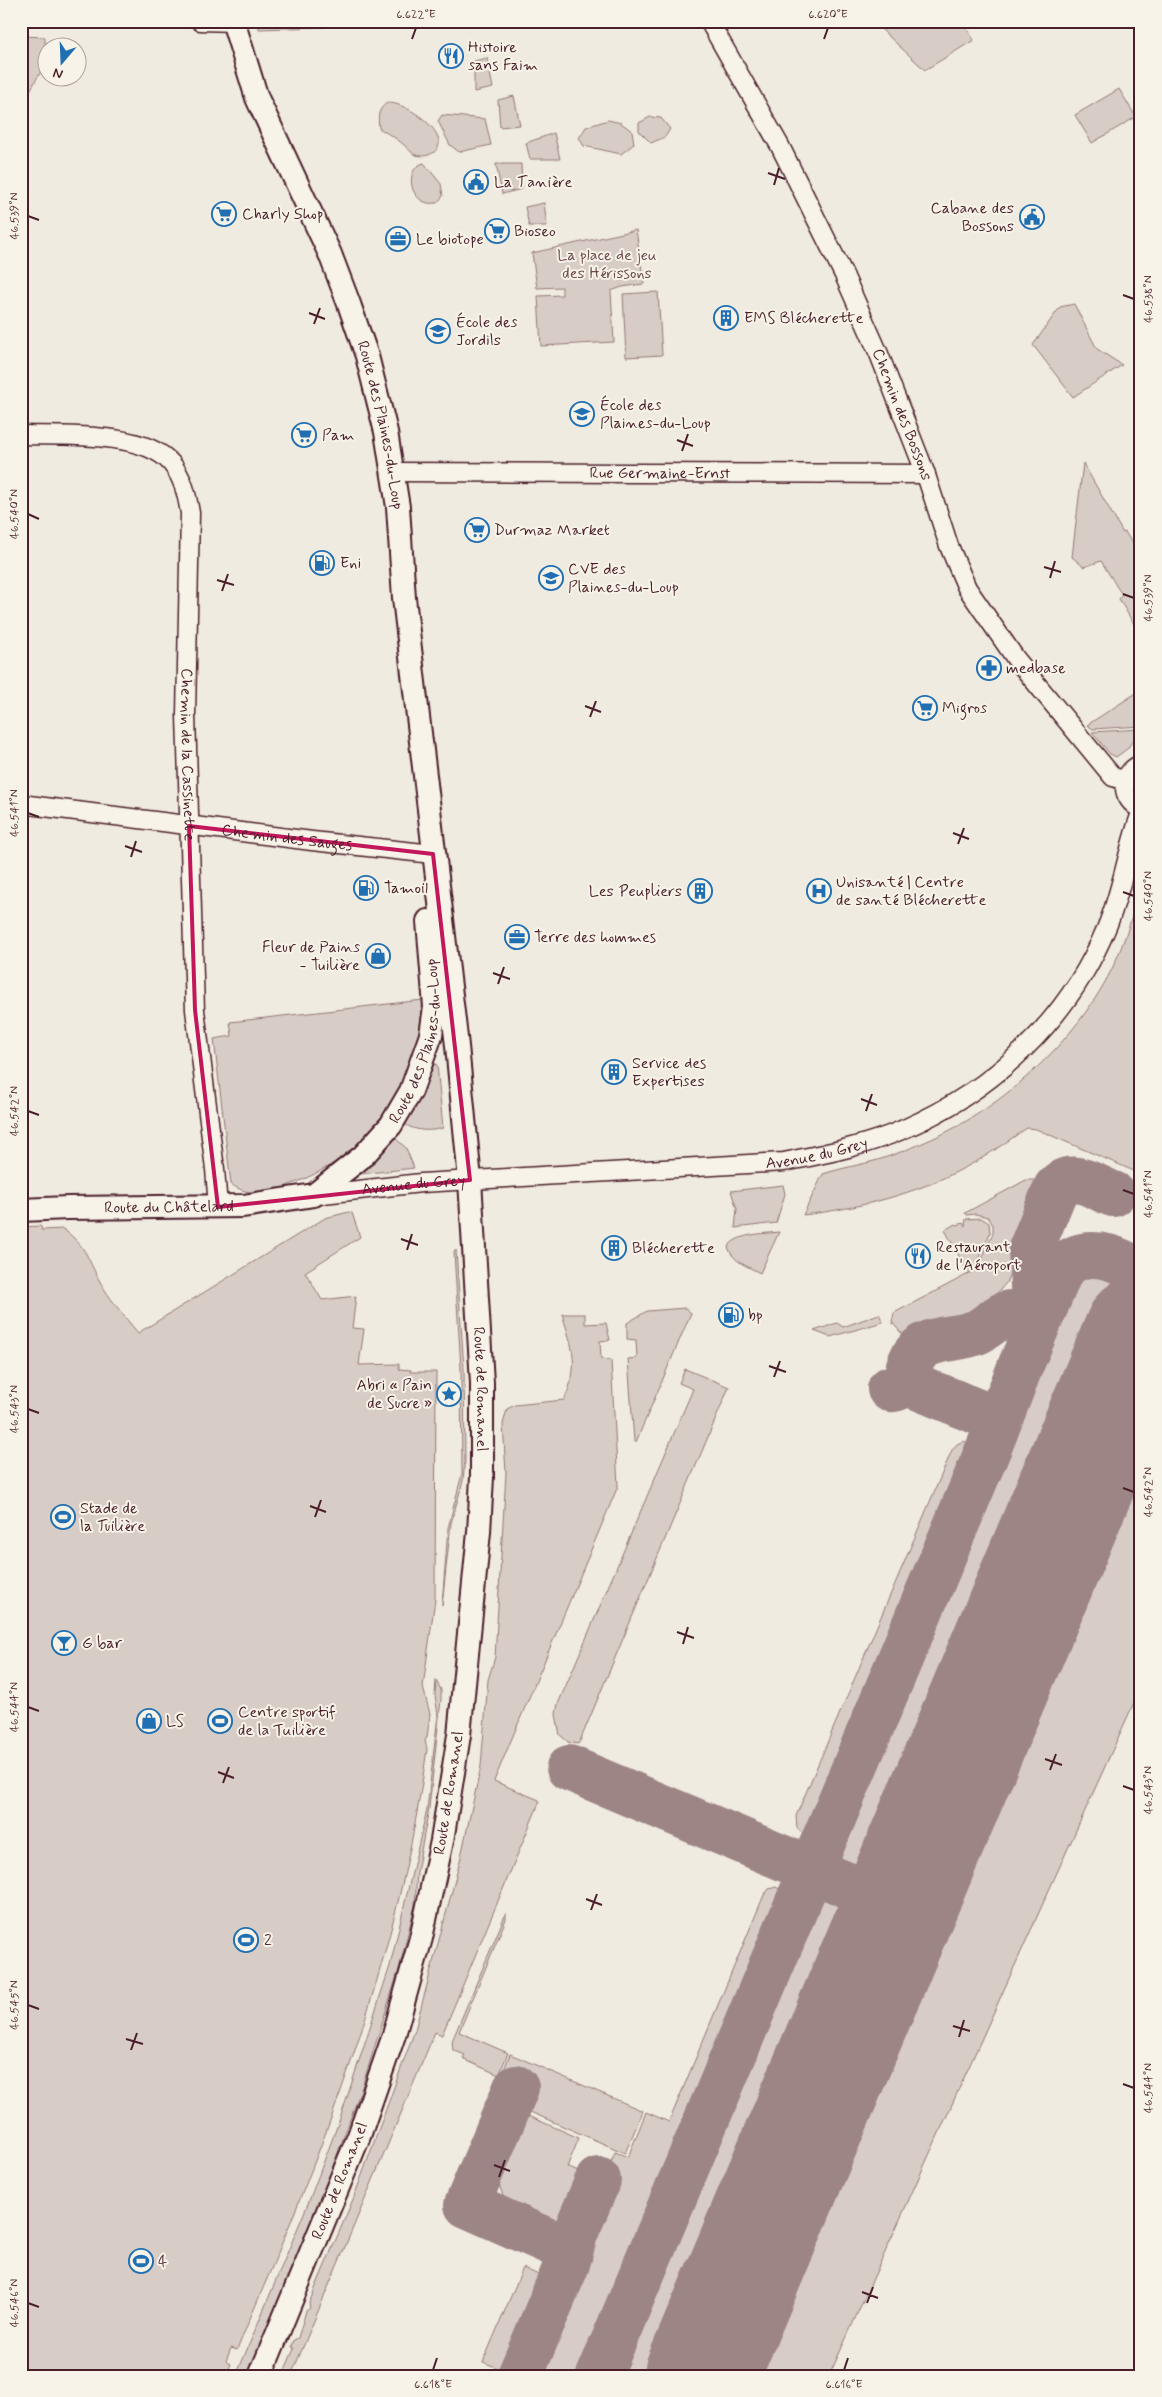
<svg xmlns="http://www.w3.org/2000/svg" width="1162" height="2397" viewBox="0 0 1162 2397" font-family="Mynerve,sans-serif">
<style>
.green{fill:#d8cdc6;stroke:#917678}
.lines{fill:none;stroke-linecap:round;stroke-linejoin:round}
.taxiway{stroke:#9d8586;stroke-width:46}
.runway{stroke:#9d8586;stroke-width:114}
.minor-casing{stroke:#4a1f2b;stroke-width:21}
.major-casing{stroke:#4a1f2b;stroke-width:26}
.minor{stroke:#f7f3e8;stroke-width:18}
.major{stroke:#f7f3e8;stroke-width:22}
.marked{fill:none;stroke:#c2185b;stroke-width:4;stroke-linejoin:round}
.ticks{fill:none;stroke:#4a1f2b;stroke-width:2}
.labels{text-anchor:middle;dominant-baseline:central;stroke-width:4;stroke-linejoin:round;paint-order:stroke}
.poi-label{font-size:16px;fill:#4a1f2b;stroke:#f7f3e8;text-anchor:start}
.park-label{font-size:16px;fill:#6e4a52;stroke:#f7f3e8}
.street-label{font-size:16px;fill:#4a1f2b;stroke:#f7f3e8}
.neatline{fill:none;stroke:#4a1f2b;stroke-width:2}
.ticks-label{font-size:12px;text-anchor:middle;fill:#4a1f2b}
</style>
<rect width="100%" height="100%" fill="#f0ebe0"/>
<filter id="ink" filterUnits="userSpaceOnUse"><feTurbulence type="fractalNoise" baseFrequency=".02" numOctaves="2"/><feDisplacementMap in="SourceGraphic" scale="10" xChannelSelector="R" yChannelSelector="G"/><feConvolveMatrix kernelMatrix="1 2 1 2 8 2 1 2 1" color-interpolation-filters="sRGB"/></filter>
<g filter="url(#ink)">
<path class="green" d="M259,21H360L322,27L259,29Z
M877,21H962L974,40L925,70L882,30Z
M21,36L45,37V64L27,96L23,137H21Z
M487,58L493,88L474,92V61Z
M1119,89L1136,117L1092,143L1075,115Z
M514,96L520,125L500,127L498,100Z
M387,103C402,102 430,120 437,135C445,149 429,159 416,155C412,154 410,150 407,148C399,139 389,135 379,128C378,117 377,110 387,103Z
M442,115L485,119L491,145L459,152L450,145L438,121Z
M650,117L661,118L670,129L665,137L651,143L639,131V123Z
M608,120L621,123L632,131L634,144L621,154L584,146L579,138L586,127Z
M554,133L560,159H530L526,143Z
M424,163L441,184L443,196L437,203C433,203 428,204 425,202C408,196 406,167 424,163Z
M496,164H521L522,189L502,194Z
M544,203L547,226H529L525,207Z
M636,230L644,284L622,287L611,291L614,342L541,346L538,296L562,295V287L537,288L532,253Z
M658,292L662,355L626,357L623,294Z
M1074,304L1097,349L1122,365L1073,397L1033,345L1060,307Z
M1083,463L1123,533L1125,532L1141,557V636L1119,599L1122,595L1101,561L1084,567L1072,557Z
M1141,690V726L1093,729L1087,725Z
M1141,729L1127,749L1116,757L1110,754L1092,732Z
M1141,887V1174L1036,1129L1027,1128C1007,1141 988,1156 966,1167C916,1194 860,1208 803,1215L823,1174C841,1168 860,1165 878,1160C897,1154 916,1146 934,1138C1011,1103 1091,1027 1121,948C1129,928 1135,907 1141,887Z
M423,1000C417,1085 374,1153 292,1184C272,1192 249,1198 231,1184L214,1039L232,1036L230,1022Z
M434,1064L437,1065L443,1128C429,1132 416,1131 404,1124L423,1092Z
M394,1137L406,1148L414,1168L360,1174Z
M1026,1180H1034L1046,1187L1006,1283L973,1322L909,1334L901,1333L892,1322L894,1313L978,1269L993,1233V1225L988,1217L975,1214L967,1215L965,1213Z
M783,1185L785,1194L776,1223L735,1228L737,1209L731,1191Z
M349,1212L352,1213L360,1237L305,1272L322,1300L356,1296L352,1328L364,1329L359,1365L399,1364V1369L411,1370L410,1372H436L435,1599L423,1687L430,1714L427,1737L425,1741L427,1749C405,1915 351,2076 287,2231C271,2271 253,2310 237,2350L231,2348L226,2361L231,2364L226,2376H21V1227L40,1226L42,1228L41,1230L63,1229C85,1246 85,1252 97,1276C107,1296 124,1316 138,1333L325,1218Z
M981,1218L989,1223L990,1233L976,1267L967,1271L945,1230L955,1224L957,1225L963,1223L965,1226L966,1219Z
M779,1232L760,1273C747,1266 733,1262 728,1247C737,1233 764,1234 779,1232Z
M456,1250L464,1369L465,1461L463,1481L451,1523L442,1605L448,1528L462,1474L461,1369L454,1252Z
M1097,1267C1116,1272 1125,1286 1120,1305L888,1859C868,1891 828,1874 837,1838L1069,1284L1080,1271Z
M685,1308L691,1313L636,1442L634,1441L628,1359L637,1358L636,1340L627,1339V1323L647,1311Z
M562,1314H585V1324L606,1323L610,1340L600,1341L601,1359L611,1360L618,1486L494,1781L539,1800V1803L442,2035L435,2032L293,2371L298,2376H282L294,2349L292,2346L294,2340L298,2338L306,2311L310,2308L309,2303L354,2197L415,2030L460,1861L481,1766L488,1680L495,1657L506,1473L503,1424L507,1409L515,1405L564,1400C580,1366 573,1349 562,1314Z
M879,1314L883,1322L830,1337L814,1331L837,1323L843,1327Z
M1012,1340L1015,1345L996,1385L987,1394L986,1391L1008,1342Z
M685,1369L729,1387L580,1741L578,1744L568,1742L560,1735L556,1714L558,1704L693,1389L679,1383Z
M1141,1411V1687L829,2376H735Z
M964,1441L974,1448L975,1459L820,1826L811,1834L803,1833L797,1828L796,1816L952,1450L957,1444Z
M436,1680L441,1690V1700L429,1808L417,1872L415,1905L399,1969L362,2087L333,2166L248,2376H236L309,2201L341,2116L390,1966L427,1809L438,1715L435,1695Z
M776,1887L786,1893L787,1904L589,2376H536L592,2242L581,2237L615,2152L628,2157L646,2112L669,2122L764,1895L769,1889Z
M834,1893C853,1897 862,1912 857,1931L670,2376H610L807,1910L817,1897Z
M506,1913V1919L459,2032L508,2053L499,2075L463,2059L465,2055L453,2050L452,2041Z
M510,2054L643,2111L625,2153L528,2111L534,2094L500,2080Z
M526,2115L579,2138L567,2167L592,2178L569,2232L507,2207L498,2182Z
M523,2268L543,2277L545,2280L509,2368L503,2370L483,2362Z"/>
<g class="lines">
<path class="taxiway" d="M1035,1321L1031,1249L1056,1188C1071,1169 1095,1187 1113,1194
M917,1387C909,1380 906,1372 910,1363C923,1333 952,1343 977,1332C993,1325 1001,1308 1021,1314C1028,1316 1032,1320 1035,1327L1034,1334
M890,1389C898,1391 902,1383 910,1384L983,1414L996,1412L1006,1403
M569,1768L859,1890C884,1908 886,1926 879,1954
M849,1885C882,1895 905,1880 922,1852
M516,2088L467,2205L557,2245L566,2255L567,2264
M520,2376L567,2264L575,2234L598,2180
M599,2376L992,1440L1020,1367L1060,1272C1079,1243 1118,1256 1141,1274"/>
<path class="runway" d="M701,2376L1141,1332"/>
<defs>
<g id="minor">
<path d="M200,21L234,22"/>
<path id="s1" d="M709,21L780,146L844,275L879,354L925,472L949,546L967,588L1016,659L1113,777L1125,780"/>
<path id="s2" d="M21,435C61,436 144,431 171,463C183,477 187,495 190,513L186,715L195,1010L215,1169L218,1207"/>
<path id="s3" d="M392,472L926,474"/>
<path d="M1141,764C1119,773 1120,800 1141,809"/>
<path id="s4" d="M21,804L312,841L433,854"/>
<path id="s5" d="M314,1195L421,1183L784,1162C824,1154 866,1146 904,1129C994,1090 1068,1020 1106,929C1122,892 1127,850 1141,813"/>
</g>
<g id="major">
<path id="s6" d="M233,21L257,98L330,254L349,304L367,356L386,432L398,507L404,598L457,1046L470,1180L482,1383V1477L479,1532L459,1735L442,1841L421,1938L394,2035L359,2136L260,2376"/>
<path id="s7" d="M21,1210L68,1208L243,1206L314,1195L363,1156L391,1125L411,1091L431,1035L435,1007L428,921"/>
</g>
</defs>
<use href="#minor" class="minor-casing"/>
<use href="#major" class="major-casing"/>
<use href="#minor" class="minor"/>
<use href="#major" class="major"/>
</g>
</g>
<path class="marked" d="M189,826L433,854L470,1180L218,1207L195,1010Z"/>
<path class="ticks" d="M412,39L416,28M824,39L828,28M768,173L785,179M774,185L779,168M28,216L39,220M1123,295L1134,299M309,313L325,319M314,324L320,308M677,440L693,446M682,451L688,434M28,514L39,519M1044,567L1061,572M1050,578L1055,561M217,580L234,585M222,591L228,574M1123,594L1134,598M585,706L601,712M590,717L596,701M28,813L39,817M953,833L969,839M958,844L964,828M125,846L142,852M131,857L136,841M1123,892L1134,896M493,973L510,979M498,984L504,967M861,1099L877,1105M28,1111L39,1115M866,1111L872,1094M1123,1190L1134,1194M401,1239L418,1245M407,1250L412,1234M769,1366L786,1372M774,1377L780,1361M28,1409L39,1413M1123,1488L1134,1492M310,1506L326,1512M315,1517L321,1500M677,1632L694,1638M683,1644L688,1627M28,1707L39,1711M1045,1759L1062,1765M1050,1770L1056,1754M218,1772L234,1778M223,1783L229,1767M1123,1786L1134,1790M586,1899L602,1905M591,1910L597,1894M28,2005L39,2009M953,2026L970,2031M959,2037L964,2020M126,2039L143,2044M131,2050L137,2033M1123,2084L1134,2088M494,2165L510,2171M499,2177L505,2160M862,2292L878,2298M28,2303L39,2307M867,2303L873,2287M433,2370L437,2358M844,2370L848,2358"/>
<defs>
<symbol id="restaurant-ring" viewBox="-11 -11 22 22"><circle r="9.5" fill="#f7f3e8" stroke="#1f6fb2" stroke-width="1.5"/><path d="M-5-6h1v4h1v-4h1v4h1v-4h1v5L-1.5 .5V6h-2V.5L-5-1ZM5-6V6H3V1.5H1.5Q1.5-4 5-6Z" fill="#1f6fb2"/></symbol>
<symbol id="civic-ring" viewBox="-11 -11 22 22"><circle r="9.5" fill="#f7f3e8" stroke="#1f6fb2" stroke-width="1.5"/><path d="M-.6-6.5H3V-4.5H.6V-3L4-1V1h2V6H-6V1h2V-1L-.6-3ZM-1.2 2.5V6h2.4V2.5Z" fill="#1f6fb2"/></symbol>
<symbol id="supermarket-ring" viewBox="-11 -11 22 22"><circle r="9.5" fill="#f7f3e8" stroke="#1f6fb2" stroke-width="1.5"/><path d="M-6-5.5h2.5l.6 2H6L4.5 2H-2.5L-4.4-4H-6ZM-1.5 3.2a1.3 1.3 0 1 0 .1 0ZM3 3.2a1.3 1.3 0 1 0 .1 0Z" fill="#1f6fb2"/></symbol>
<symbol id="office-ring" viewBox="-11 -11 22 22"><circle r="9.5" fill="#f7f3e8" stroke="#1f6fb2" stroke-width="1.5"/><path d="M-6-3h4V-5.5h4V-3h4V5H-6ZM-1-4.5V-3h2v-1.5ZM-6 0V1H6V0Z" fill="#1f6fb2"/></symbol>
<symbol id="building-ring" viewBox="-11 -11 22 22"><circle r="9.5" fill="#f7f3e8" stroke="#1f6fb2" stroke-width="1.5"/><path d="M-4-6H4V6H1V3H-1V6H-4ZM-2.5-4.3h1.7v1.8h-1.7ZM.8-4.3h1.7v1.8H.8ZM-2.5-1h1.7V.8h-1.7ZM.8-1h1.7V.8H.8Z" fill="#1f6fb2"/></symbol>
<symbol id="school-ring" viewBox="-11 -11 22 22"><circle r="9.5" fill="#f7f3e8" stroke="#1f6fb2" stroke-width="1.5"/><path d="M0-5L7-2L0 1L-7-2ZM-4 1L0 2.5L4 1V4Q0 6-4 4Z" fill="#1f6fb2"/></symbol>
<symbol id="fuel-ring" viewBox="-11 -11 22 22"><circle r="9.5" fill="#f7f3e8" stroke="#1f6fb2" stroke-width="1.5"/><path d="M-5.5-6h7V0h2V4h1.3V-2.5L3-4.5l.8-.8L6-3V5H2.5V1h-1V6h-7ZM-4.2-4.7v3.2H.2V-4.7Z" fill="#1f6fb2"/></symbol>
<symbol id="pharmacy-ring" viewBox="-11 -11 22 22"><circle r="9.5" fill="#f7f3e8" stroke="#1f6fb2" stroke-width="1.5"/><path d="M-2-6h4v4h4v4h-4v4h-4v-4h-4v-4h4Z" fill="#1f6fb2"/></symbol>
<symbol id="hospital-ring" viewBox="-11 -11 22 22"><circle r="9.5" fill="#f7f3e8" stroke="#1f6fb2" stroke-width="1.5"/><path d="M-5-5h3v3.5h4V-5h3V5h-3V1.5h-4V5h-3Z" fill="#1f6fb2"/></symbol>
<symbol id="shop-ring" viewBox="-11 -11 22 22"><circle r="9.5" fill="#f7f3e8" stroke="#1f6fb2" stroke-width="1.5"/><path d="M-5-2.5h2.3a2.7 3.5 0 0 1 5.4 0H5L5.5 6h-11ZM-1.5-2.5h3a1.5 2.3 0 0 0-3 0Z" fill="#1f6fb2"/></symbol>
<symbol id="sight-ring" viewBox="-11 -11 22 22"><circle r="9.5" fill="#f7f3e8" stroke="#1f6fb2" stroke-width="1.5"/><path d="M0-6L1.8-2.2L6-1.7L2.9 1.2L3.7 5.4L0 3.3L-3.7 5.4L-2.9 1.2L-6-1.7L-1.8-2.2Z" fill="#1f6fb2"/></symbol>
<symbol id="stadium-ring" viewBox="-11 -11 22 22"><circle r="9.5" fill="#f7f3e8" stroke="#1f6fb2" stroke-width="1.5"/><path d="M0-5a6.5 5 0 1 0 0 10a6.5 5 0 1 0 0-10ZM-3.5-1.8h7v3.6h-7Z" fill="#1f6fb2"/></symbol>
<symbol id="bar-ring" viewBox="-11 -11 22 22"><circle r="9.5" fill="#f7f3e8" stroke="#1f6fb2" stroke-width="1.5"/><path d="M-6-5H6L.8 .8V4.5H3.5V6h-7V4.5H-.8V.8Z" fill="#1f6fb2"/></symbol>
</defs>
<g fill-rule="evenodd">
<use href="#restaurant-ring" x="437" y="42" width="28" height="28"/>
<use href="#civic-ring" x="462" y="168" width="28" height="28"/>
<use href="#supermarket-ring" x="210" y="200" width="28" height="28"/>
<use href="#civic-ring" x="1018" y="203" width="28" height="28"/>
<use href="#supermarket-ring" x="483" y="217" width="28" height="28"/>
<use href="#office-ring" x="384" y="225" width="28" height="28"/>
<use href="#building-ring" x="712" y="304" width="28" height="28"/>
<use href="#school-ring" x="424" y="317" width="28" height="28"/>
<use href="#school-ring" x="568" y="400" width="28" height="28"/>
<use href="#supermarket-ring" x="290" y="421" width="28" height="28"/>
<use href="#supermarket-ring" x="463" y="516" width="28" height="28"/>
<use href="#fuel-ring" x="308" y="549" width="28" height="28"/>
<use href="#school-ring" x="537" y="564" width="28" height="28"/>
<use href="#pharmacy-ring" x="975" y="654" width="28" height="28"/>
<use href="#supermarket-ring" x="911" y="694" width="28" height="28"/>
<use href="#fuel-ring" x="352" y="874" width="28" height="28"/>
<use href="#building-ring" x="686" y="877" width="28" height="28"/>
<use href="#hospital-ring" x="805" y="877" width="28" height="28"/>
<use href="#office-ring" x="503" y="923" width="28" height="28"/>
<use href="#shop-ring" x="364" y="942" width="28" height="28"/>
<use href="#building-ring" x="600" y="1058" width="28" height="28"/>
<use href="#building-ring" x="600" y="1234" width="28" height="28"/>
<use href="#restaurant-ring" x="904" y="1242" width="28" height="28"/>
<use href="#fuel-ring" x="717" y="1301" width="28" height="28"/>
<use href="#sight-ring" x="435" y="1380" width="28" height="28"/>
<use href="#stadium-ring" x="49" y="1503" width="28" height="28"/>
<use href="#bar-ring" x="50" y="1629" width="28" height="28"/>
<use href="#shop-ring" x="135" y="1707" width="28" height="28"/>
<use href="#stadium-ring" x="206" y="1707" width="28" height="28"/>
<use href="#stadium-ring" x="232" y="1926" width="28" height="28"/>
<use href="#stadium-ring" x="127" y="2247" width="28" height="28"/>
</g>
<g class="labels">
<g class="poi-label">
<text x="468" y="47">Histoire<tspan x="468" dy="18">sans Faim</tspan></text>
<text x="494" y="182">La Tanière</text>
<text x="1014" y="208" text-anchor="end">Cabane des<tspan x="1014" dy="18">Bossons</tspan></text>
<text x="242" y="214">Charly Shop</text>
<text x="514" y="231">Bioseo</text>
<text x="416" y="239">Le biotope</text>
<text x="744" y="318">EMS Blécherette</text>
<text x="456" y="322">École des<tspan x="456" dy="18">Jordils</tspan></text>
<text x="600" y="405">École des<tspan x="600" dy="18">Plaines-du-Loup</tspan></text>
<text x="322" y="435">Pam</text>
<text x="494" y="530">Durmaz Market</text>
<text x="340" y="563">Eni</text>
<text x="568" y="569">CVE des<tspan x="568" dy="18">Plaines-du-Loup</tspan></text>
<text x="1006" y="668">medbase</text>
<text x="942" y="708">Migros</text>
<text x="836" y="882">Unisanté | Centre<tspan x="836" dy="18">de santé Blécherette</tspan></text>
<text x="384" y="888">Tamoil</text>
<text x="682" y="891" text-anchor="end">Les Peupliers</text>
<text x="534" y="937">Terre des hommes</text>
<text x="360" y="947" text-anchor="end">Fleur de Pains<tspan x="360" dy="18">- Tuilière</tspan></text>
<text x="632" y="1063">Service des<tspan x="632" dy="18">Expertises</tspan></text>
<text x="936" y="1247">Restaurant<tspan x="936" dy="18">de l'Aéroport</tspan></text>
<text x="632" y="1248">Blécherette</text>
<text x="748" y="1315">bp</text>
<text x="432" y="1385" text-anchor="end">Abri « Pain<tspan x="432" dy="18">de Sucre »</tspan></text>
<text x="80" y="1508">Stade de<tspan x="80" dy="18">la Tuilière</tspan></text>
<text x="82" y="1643">G bar</text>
<text x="238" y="1712">Centre sportif<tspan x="238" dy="18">de la Tuilière</tspan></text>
<text x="166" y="1721">LS</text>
<text x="264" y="1940">2</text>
<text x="158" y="2261">4</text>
</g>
<g class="park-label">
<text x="607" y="255">La place de jeu<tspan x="607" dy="18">des Hérissons</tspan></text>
</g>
<g class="street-label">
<text stroke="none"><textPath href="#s1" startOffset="439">Chemin des Bossons</textPath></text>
<text stroke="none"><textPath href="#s6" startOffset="432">Route des Plaines-du-Loup</textPath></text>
<text stroke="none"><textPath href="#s3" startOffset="268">Rue Germaine-Ernst</textPath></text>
<text stroke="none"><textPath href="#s2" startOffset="452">Chemin de la Cassinette</textPath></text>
<text stroke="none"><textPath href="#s4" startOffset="268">Chemin des Sauges</textPath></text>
<text stroke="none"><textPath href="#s7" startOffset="488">Route des Plaines-du-Loup</textPath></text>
<text stroke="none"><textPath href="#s5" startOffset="505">Avenue du Grey</textPath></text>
<text stroke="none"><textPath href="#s5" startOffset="100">Avenue du Grey</textPath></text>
<text stroke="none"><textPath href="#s7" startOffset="148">Route du Châtelard</textPath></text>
<text stroke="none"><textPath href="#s6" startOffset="1402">Route de Romanel</textPath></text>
<text transform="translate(449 1793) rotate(-81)">Route de Romanel</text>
<text transform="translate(340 2181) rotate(-68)">Route de Romanel</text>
</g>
</g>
<rect width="1162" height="2397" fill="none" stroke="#f7f3e8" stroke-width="55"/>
<g transform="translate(62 62) rotate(199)"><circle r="24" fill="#f7f3e8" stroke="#b29e9c"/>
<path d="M0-4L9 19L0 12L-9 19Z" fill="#1f6fb2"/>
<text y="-8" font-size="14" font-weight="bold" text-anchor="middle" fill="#4a1f2b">N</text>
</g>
<rect x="28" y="28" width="1106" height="2342" class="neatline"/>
<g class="ticks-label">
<text x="416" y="18">6.622°E</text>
<text x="828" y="18">6.620°E</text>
<text transform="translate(14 216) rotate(-90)" y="4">46.539°N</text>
<text transform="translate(1148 299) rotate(-90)" y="4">46.538°N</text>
<text transform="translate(14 514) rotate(-90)" y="4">46.540°N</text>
<text transform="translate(1148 598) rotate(-90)" y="4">46.539°N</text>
<text transform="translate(14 813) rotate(-90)" y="4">46.541°N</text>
<text transform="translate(1148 896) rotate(-90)" y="4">46.540°N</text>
<text transform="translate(14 1111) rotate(-90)" y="4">46.542°N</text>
<text transform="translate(1148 1194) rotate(-90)" y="4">46.541°N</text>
<text transform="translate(14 1409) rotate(-90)" y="4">46.543°N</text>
<text transform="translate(1148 1492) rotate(-90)" y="4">46.542°N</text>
<text transform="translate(14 1707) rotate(-90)" y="4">46.544°N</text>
<text transform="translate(1148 1790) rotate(-90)" y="4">46.543°N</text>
<text transform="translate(14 2005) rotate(-90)" y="4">46.545°N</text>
<text transform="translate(1148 2088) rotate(-90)" y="4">46.544°N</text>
<text transform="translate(14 2303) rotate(-90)" y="4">46.546°N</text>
<text x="433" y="2388">6.618°E</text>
<text x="844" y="2388">6.616°E</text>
</g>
</svg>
